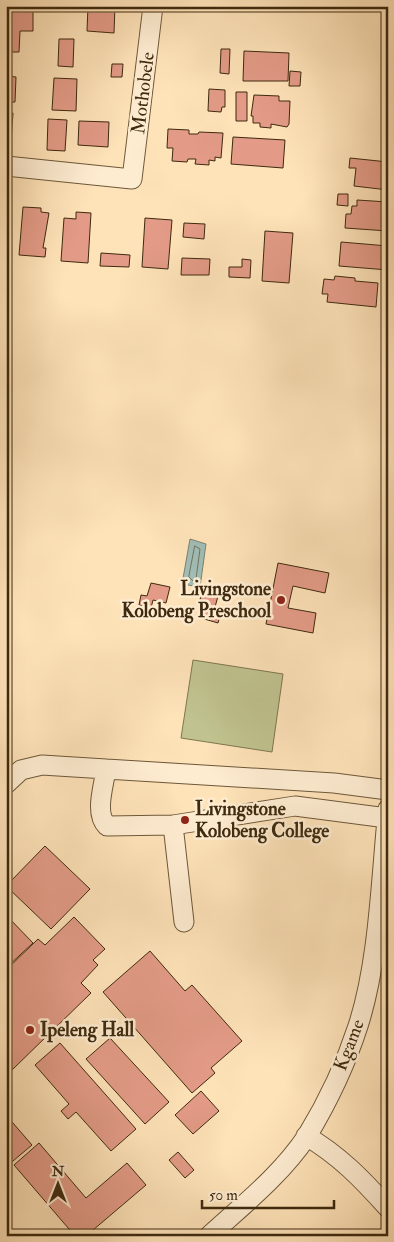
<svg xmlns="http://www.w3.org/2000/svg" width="394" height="1242" viewBox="0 0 394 1242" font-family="'IM FELL Double Pica',serif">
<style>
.green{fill:#c0c38f;stroke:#7f764f}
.water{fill:#a1bdb5;stroke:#798273}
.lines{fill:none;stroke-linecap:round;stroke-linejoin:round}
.shore{stroke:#707462;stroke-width:1}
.building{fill:#e39b87;stroke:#3e2a0f}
.minor-casing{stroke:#6e5839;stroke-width:21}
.minor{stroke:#feecd1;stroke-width:19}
.poi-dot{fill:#8f2418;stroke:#feecd1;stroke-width:2}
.labels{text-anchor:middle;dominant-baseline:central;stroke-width:5;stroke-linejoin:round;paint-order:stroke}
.street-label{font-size:19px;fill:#3e2a0f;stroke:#feecd1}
.poi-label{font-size:19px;font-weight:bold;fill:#3e2a0f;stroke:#feecd1;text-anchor:start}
</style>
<rect width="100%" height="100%" fill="#fee2b8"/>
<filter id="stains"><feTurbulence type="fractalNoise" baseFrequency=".004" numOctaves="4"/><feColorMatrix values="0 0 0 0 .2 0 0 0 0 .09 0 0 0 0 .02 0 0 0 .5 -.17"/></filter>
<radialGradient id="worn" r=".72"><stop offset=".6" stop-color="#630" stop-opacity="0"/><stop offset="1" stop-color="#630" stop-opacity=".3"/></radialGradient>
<path class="green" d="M193,660L283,674L272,752L181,738Z"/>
<path class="water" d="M190,539L206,544L200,587L182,584Z"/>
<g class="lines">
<path class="shore" d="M195,546L200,549L196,579L193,581L189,577Z"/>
</g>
<path class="building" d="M9,6H33V31H20L19,52H6V11H9Z
M88,6H115L114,33L87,31Z
M59,39H74L73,67L58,66Z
M221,49H230L229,74L220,73Z
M244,51L289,53L288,81H243Z
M112,64H123L122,77H111Z
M290,71L301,72L300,86H289Z
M6,76L16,77L15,102H6Z
M54,78L77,79L76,111L52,110Z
M209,89L225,90V107H222L221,112L208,111Z
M236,92H247V121H236Z
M254,95L279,96V101H290L289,124L287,127L271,124V128L260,127V123H253V116H251Z
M6,112L13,113L11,141H6Z
M48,119L67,120L65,151L47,150Z
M79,121L109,122L108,147L78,145Z
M168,129L189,130V134H198L199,132L223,133L221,158L215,157V161L209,160V165L195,164L196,159H188L187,162L172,161L173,148H167Z
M233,137L285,140L283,168L231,164Z
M350,158L388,162V190L354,186L356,168H349Z
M338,194H348V206L337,205Z
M357,200L388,202V231L345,228L346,214H351L352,206H357Z
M6,202L9,203L6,243Z
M23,207L41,208V212L49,213L43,248H46L45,257L19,255Z
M76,212L91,213L88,263L61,261L64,218L76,219Z
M145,218L172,220L168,269L142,267Z
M184,223L205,224L204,239L183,237Z
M265,231L293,233L289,283L262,281Z
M341,242L388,246V270L339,266Z
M101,253L130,255L129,267L100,266Z
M182,258L210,259L209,275H181Z
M242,259L251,260L250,278L229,277V267H242Z
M335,276L355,278V281L378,283L376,307L327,302L328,294H322L324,279L334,280Z
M278,563L329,573L325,593L293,586L288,608L316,613L313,633L266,624Z
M151,583L170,587L166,603L153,600L151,608L139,605L141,595L147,596Z
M208,586L220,589L215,607L222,609L218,623L201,618L204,606L199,605L201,595L206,596Z
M45,846L90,889L51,929L6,886Z
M6,915L33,943L7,967L6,966Z
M74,917L105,949L93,960L98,965L81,983L91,993L11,1071L6,1066V970L38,939L45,945Z
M150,951L185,991L192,985L242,1041L211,1068L215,1073L192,1093L103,992Z
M110,1038L169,1102L145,1124L86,1059Z
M60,1043L136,1129L111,1151L76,1112L68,1119L61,1111L69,1104L35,1065Z
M201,1091L219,1111L193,1134L175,1115Z
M6,1115L32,1145L7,1166L6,1165Z
M39,1143L86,1198L127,1163L146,1185L86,1236H75L14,1165Z
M178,1152L194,1170L185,1178L169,1160Z"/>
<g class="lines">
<defs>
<path id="minor" d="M6,166L132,179L153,6
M6,784L21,770L42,765L106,769
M387,818L295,806L173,825L107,826C94,813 104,786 106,769L334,783L388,790
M173,825L184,922
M306,1136C339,1155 363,1180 388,1208
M209,1236C243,1205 282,1174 307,1136C327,1103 346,1063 358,1026C379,962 381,877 388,809"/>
</defs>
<use href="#minor" class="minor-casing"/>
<use href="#minor" class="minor"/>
</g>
<g class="poi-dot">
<circle cx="281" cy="600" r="5"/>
<circle cx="185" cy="820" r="5"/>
<circle cx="30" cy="1030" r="5"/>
</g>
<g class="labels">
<g class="street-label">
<text transform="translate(143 93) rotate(-83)">Mothobele</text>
<text transform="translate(349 1045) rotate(-69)">Kgame</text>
</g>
<g class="poi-label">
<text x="271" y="589" text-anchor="end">Livingstone<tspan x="271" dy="22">Kolobeng Preschool</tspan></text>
<text x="195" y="809">Livingstone<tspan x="195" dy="22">Kolobeng College</tspan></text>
<text x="40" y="1030">Ipeleng Hall</text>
</g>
</g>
<rect width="394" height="1242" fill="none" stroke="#fee2b8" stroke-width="25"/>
<rect x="8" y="8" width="379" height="1227" fill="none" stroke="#3e2a0f" stroke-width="2.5"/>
<rect x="12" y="12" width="369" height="1217" fill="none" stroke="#3e2a0f"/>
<g transform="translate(58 1184)" stroke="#feecd1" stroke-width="4" paint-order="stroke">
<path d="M0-4L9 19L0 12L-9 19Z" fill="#3e2a0f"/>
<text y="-8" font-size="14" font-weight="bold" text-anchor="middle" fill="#3e2a0f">N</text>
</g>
<path d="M202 1200v8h132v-8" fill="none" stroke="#3e2a0f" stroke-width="2.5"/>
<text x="209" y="1200" font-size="15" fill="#3e2a0f" stroke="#feecd1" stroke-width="4" paint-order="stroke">50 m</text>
<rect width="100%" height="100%" filter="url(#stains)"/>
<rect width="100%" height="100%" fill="url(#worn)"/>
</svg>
